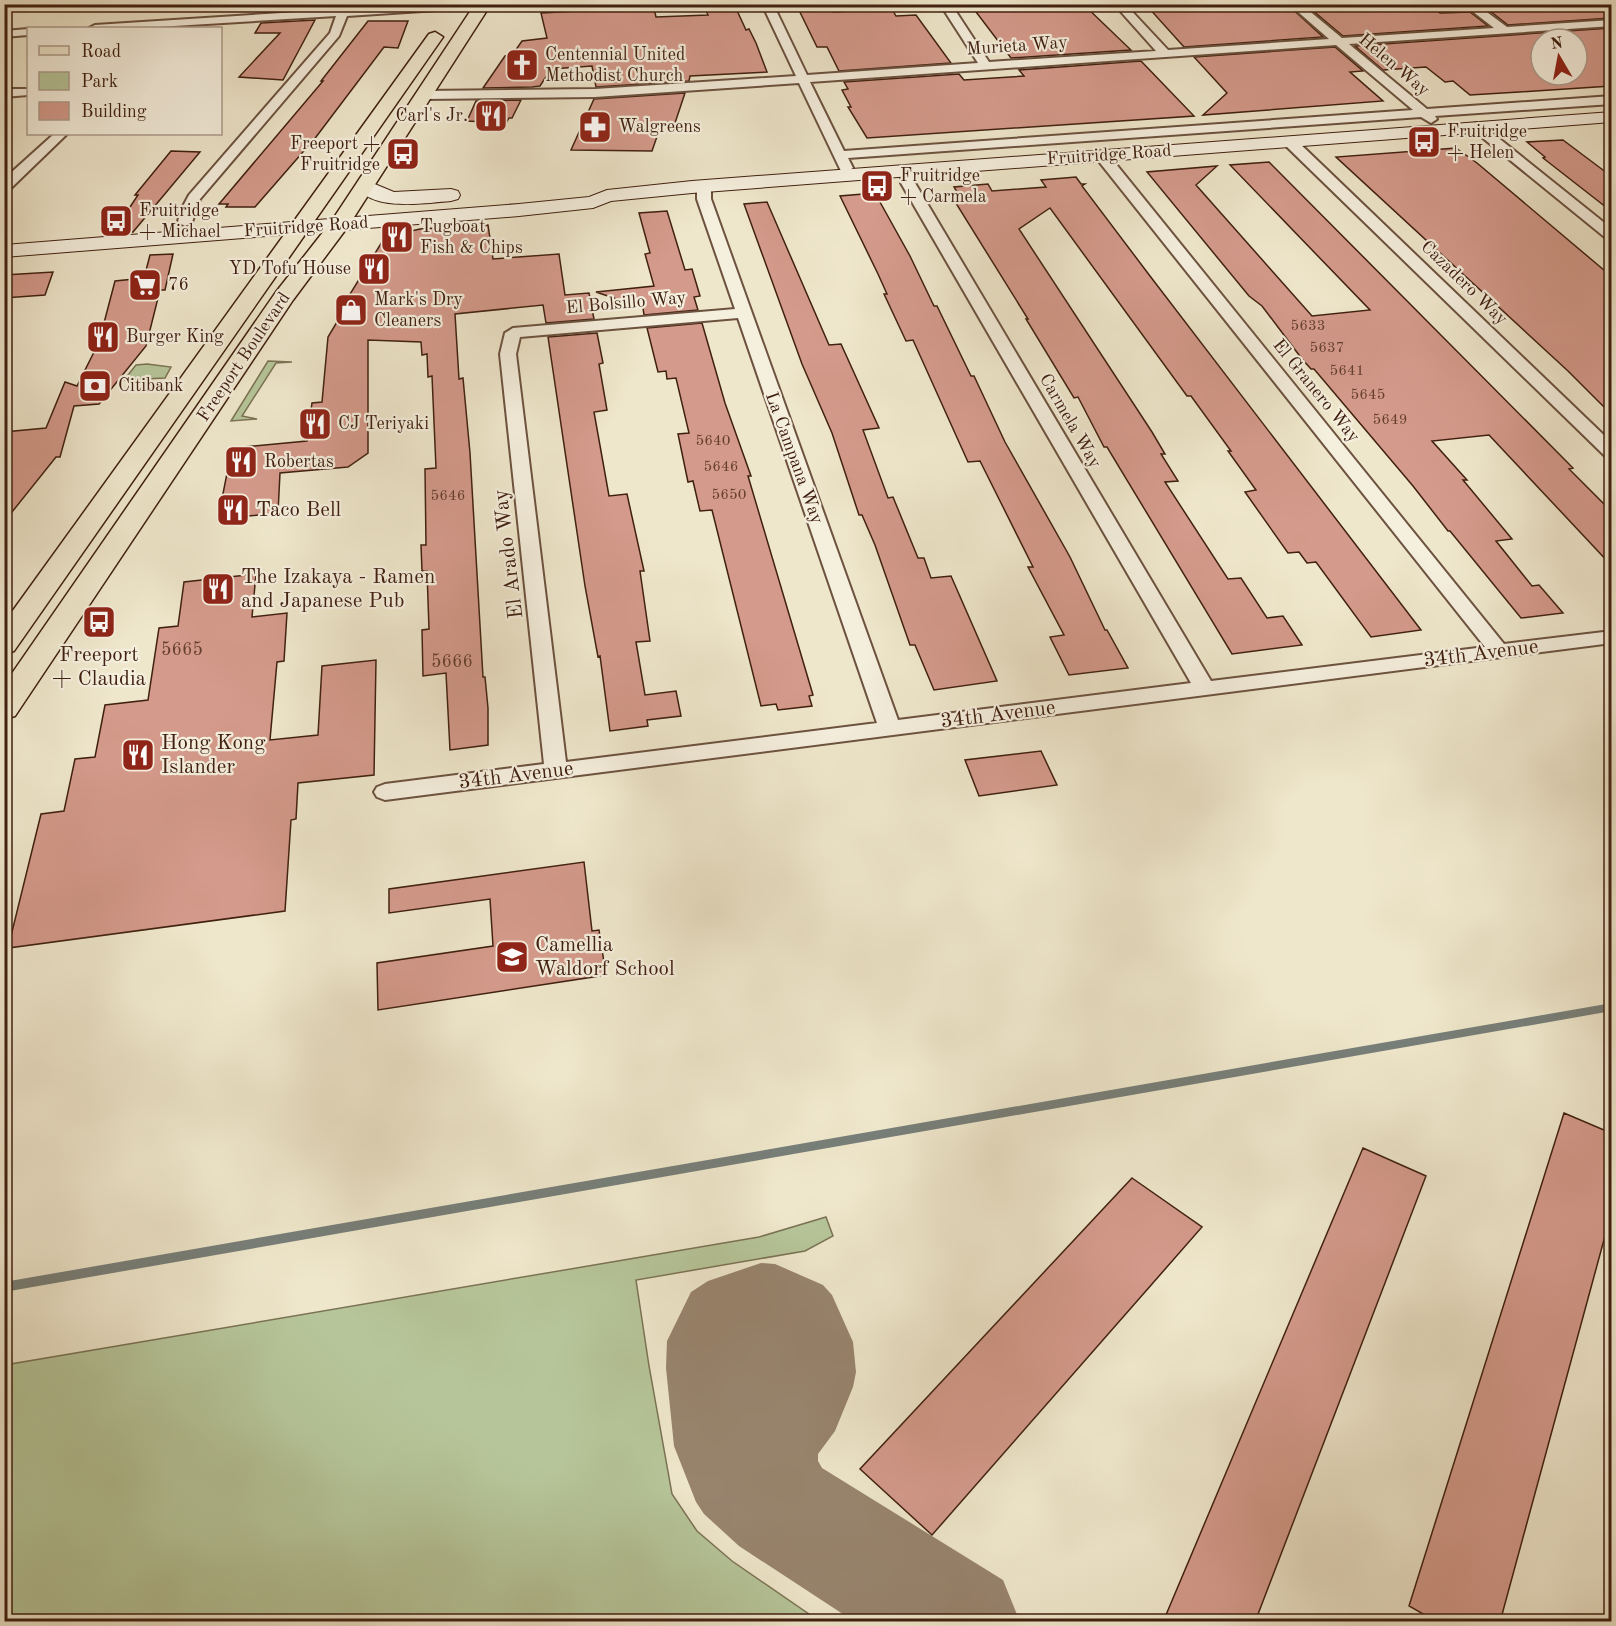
<svg xmlns="http://www.w3.org/2000/svg" width="1616" height="1626" viewBox="0 0 1616 1626" font-family="'Old Standard TT',serif">
<style>
.green{fill:#b6c69a;stroke:#7b7355;stroke-width:1.5}
.lines{fill:none;stroke-linecap:round;stroke-linejoin:round}
.stream{fill:#777f79;fill-rule:evenodd}
.taxiway{fill:#98846e;fill-rule:evenodd}
.building{fill:#d49a8b;stroke:#402010;stroke-width:1.5;fill-rule:evenodd}
.minor-casing{stroke:#6c523f;stroke-width:4}
.secondary-casing{stroke:#402010;stroke-width:2}
.primary-casing{stroke:#402010;stroke-width:3}
.minor{fill:#f5efde;fill-rule:evenodd}
.secondary{fill:#f5efde;fill-rule:evenodd}
.primary{fill:#efe7cc;fill-rule:evenodd}
.labels{text-anchor:middle;dominant-baseline:central;stroke-width:4.5;stroke-linejoin:round;paint-order:stroke}
.far-number-label{font-size:15px;fill:#653e2f}
.far-street-label{font-size:18px;fill:#402010;stroke:#f5efde}
.far-poi-label{font-size:18px;fill:#402010;stroke:#f5efde;text-anchor:start}
.number-label{font-size:18px;fill:#653e2f}
.poi-label{font-size:21px;fill:#402010;stroke:#f5efde;text-anchor:start}
.street-label{font-size:21px;fill:#402010;stroke:#f5efde}
</style>
<rect width="100%" height="100%" fill="#efe7cc"/>
<filter id="stains"><feTurbulence type="fractalNoise" baseFrequency=".00333" numOctaves="4"/><feColorMatrix values="0 0 0 0 .2 0 0 0 0 .09 0 0 0 0 .02 0 0 0 .5 -.17"/></filter>
<radialGradient id="worn" r=".72"><stop offset=".6" stop-color="#630" stop-opacity="0"/><stop offset="1" stop-color="#630" stop-opacity=".3"/></radialGradient>
<path class="green" d="M268,361L292,362L276,363L242,416L257,419L231,421Z
M147,364L171,367L165,378L124,380L136,365Z
M826,1217L833,1236L805,1251L636,1280L649,1366L672,1494L697,1531L732,1561L819,1621H5V1365L759,1237Z"/>
<g class="lines">
<path class="stream" d="M1612,1003V1011L4,1292V1282Z"/>
<path class="taxiway" d="M761,1263L775,1264L823,1285L832,1295L853,1342L856,1372L853,1387L835,1431L818,1454V1461L822,1468L1003,1580L1020,1622H855L739,1546L704,1514L696,1502L674,1446L666,1368L667,1341L691,1292L708,1281Z"/>
</g>
<path class="building" d="M272,4H323L321,8L268,12Z
M597,4H653L656,17L708,15L703,4H734L746,30L749,29L756,43L767,72L690,76L689,81L596,87L592,66L551,69L540,86L532,87L483,88L505,56L513,54L522,41L547,38L541,13L598,10Z
M796,4H823L825,8H830L833,12L892,9L896,16L916,15L951,63L839,71L827,47H817Z
M970,4H1003L1008,9L1083,4L1131,50L1011,58Z
M1154,4H1247L1249,7L1287,4L1323,37L1184,47L1147,6Z
M1305,4H1428L1440,13L1470,12L1488,26L1343,36Z
M1543,4H1611V18L1508,25L1490,11L1548,8Z
M315,20L283,80L239,77L280,33H255L261,23Z
M368,21H408L398,48L384,47L316,137L255,207H226L228,204H219L323,81H321Z
M1611,28V86L1519,92L1470,95L1453,81L1445,82L1426,67L1383,70L1355,46ZM1541,39H1577V75H1541Z
M1335,47L1363,71L1350,72L1383,101L1203,115L1227,93L1194,57Z
M1141,61L1194,116L867,138L848,107H851L842,90L848,89L844,82L959,74L964,80L1024,76L1019,70Z
M685,93L675,123L662,122L652,151L571,150L594,99Z
M521,100L512,118H509L506,123L467,121L476,101Z
M1563,140L1611,176V211L1543,158L1545,157L1527,142Z
M1456,148L1477,163L1611,276V414L1568,371L1336,157Z
M171,151L200,152L133,232L123,233L116,228L138,195H135Z
M1269,162L1573,468L1569,469L1611,511V565L1489,435L1432,441L1467,480H1463L1512,539L1496,541L1532,586L1539,585L1563,613L1521,618L1450,531H1448L1413,486L1314,369H1311L1302,359L1262,306L1249,296L1147,172L1217,166L1196,185L1312,316L1370,310L1230,165Z
M1076,177L1081,184H1085L1082,186L1150,276L1421,630L1371,637L1316,562L1307,563L1299,552L1288,553L1245,492L1256,490L1228,451H1231L1191,396H1187L1050,208L1019,229L1152,432L1165,454H1161L1178,481L1165,482L1228,579L1241,578L1267,618L1283,616L1302,645L1232,654L1107,447H1104L1078,397L1074,398L1026,319H1028L949,192H957L954,187L988,184L992,191L1046,187L1041,180Z
M875,193L910,256L934,306H937L971,376H974L1005,442L1070,557L1105,630H1107L1128,668L1069,675L1050,637L1064,635L1028,567H1033L980,461L968,462L913,340L906,341L884,294H887L878,274L840,196Z
M767,202L829,345L841,344L879,428L863,430L888,498L893,497L918,558H924L931,578L951,576L997,681L934,690L915,645H910L875,545L862,515H859L832,433L802,364L744,204Z
M667,211L685,270L692,269L700,296L694,297L698,310L644,315L643,308L596,292L654,286L645,254L650,253L639,213Z
M488,225L493,259L559,254L565,295L589,293L594,319L546,323L543,305L455,314L459,379L463,378L470,453L483,677H485L488,708V745L450,750L446,673L423,676L422,630L429,629L427,571H422L421,545H426L425,469L436,468L432,376L428,377L427,354L422,355L421,342L368,340V453L348,467L280,473L278,513L218,519L232,448L307,441L312,403L322,402L328,337L340,317H336L385,237L420,229Z
M173,254L165,290H160L146,346L99,404L74,406L60,457H56L4,522V432L46,428L65,382L77,386L99,342L115,281L144,278L150,255Z
M53,272L45,295L4,298V275Z
M702,323L725,403L751,476H748L813,695L809,696L812,706L778,710L776,704L761,706L712,510L700,511L693,481L688,482L678,434L689,433L676,378L667,379L666,371L658,372L647,328Z
M597,333L603,363L599,364L607,410L594,412L609,496L627,494L644,571H640L650,641L636,642L645,695L676,691L681,716L647,720L648,726L610,731L600,656L598,657L585,586L548,337Z
M256,574L252,617L287,613L284,661L277,662L270,740L318,735L322,666L376,660L374,775L298,783L296,819L291,820L285,911L8,948L41,814L64,811L75,759L95,757L105,705L148,700L159,628L178,626L184,582Z
M1041,751L1057,785L979,796L965,760Z
M584,862L592,931L599,930L606,975L378,1010L377,963L493,946L490,899L389,913V889Z
M1564,1113L1611,1133V1214L1500,1622H1437L1409,1606Z
M1363,1148L1426,1176L1255,1622H1163Z
M1132,1178L1202,1227L932,1535L860,1469Z"/>
<g class="lines">
<defs>
<path id="minor" d="M423,4H488L483,7L347,16L339,36L200,199L192,222L185,226L178,222L180,212L189,195L330,33L336,16L141,28H89L95,25Z
M762,4H773L807,75L978,63L940,4H951L989,62L1156,51L1114,4H1125L1168,50L1329,39L1289,4H1301L1342,38L1494,28L1463,4H1476L1507,27L1612,20V26L1349,44L1427,109L1612,96V104L1435,116L1437,119L1431,123L1421,117L848,158L853,168L846,172L841,171L799,83L595,97L424,99L418,95L424,91L595,89L796,76ZM1336,45L1413,110L844,151L810,82Z
M28,29V35L4,37V31Z
M4,89H28V95L4,97Z
M1477,123L1481,124L1612,229V240L1607,239L1473,130L1471,127L1473,124Z
M54,134H67L9,190L4,191V179Z
M1290,138L1295,139L1612,443V458L1606,457L1285,145L1284,142L1285,139Z
M1102,152L1107,153L1504,644L1612,631V643L556,778L385,800L377,797L374,792L377,787L385,784L544,764L500,354L505,333L513,328L735,309L697,199V186L704,182L711,186V199L898,720L1191,683L901,183V170L908,166L915,170V183L1211,681L1485,647L1097,159L1096,156L1097,153ZM738,318L877,723L566,762L516,354L520,337Z"/>
<path id="secondary" d="M1612,112V122L692,193L611,201L593,208L519,216L4,257V245L519,204L589,197L607,190L692,181Z
M365,180L394,192L451,189L458,191L460,195L458,199L451,201C425,203 373,212 356,186L358,182Z"/>
<path id="primary" d="M475,4H491L349,225L293,300L15,716L4,719V685L276,292L331,222Z
M435,32L443,37L14,651L4,654V623L429,34Z"/>
</defs>
<use href="#minor" class="minor-casing"/>
<use href="#secondary" class="secondary-casing"/>
<use href="#primary" class="primary-casing"/>
<use href="#minor" class="minor"/>
<use href="#secondary" class="secondary"/>
<use href="#primary" class="primary"/>
</g>
<defs>
<symbol id="church-square" viewBox="-11 -11 22 22"><rect x="-9" y="-9" width="18" height="18" rx="4" fill="#8f2418" stroke="#f5efde"/><path d="M-1.2-6h2.4v3.5h3.3v2.4h-3.3V6h-2.4V-.1h-3.3v-2.4h3.3Z" fill="#fff"/></symbol>
<symbol id="restaurant-square" viewBox="-11 -11 22 22"><rect x="-9" y="-9" width="18" height="18" rx="4" fill="#8f2418" stroke="#f5efde"/><path d="M-5-6h1v4h1v-4h1v4h1v-4h1v5L-1.5 .5V6h-2V.5L-5-1ZM5-6V6H3V1.5H1.5Q1.5-4 5-6Z" fill="#fff"/></symbol>
<symbol id="pharmacy-square" viewBox="-11 -11 22 22"><rect x="-9" y="-9" width="18" height="18" rx="4" fill="#8f2418" stroke="#f5efde"/><path d="M-2-6h4v4h4v4h-4v4h-4v-4h-4v-4h4Z" fill="#fff"/></symbol>
<symbol id="bus-square" viewBox="-11 -11 22 22"><rect x="-9" y="-9" width="18" height="18" rx="4" fill="#8f2418" stroke="#f5efde"/><path d="M-5-6H5V4H4V6H2V4H-2V6H-4V4H-5ZM-3.5-4V0h7V-4ZM-3.5 1.2v1.5H-2V1.2ZM2 1.2v1.5H3.5V1.2Z" fill="#fff"/></symbol>
<symbol id="supermarket-square" viewBox="-11 -11 22 22"><rect x="-9" y="-9" width="18" height="18" rx="4" fill="#8f2418" stroke="#f5efde"/><path d="M-6-5.5h2.5l.6 2H6L4.5 2H-2.5L-4.4-4H-6ZM-1.5 3.2a1.3 1.3 0 1 0 .1 0ZM3 3.2a1.3 1.3 0 1 0 .1 0Z" fill="#fff"/></symbol>
<symbol id="shop-square" viewBox="-11 -11 22 22"><rect x="-9" y="-9" width="18" height="18" rx="4" fill="#8f2418" stroke="#f5efde"/><path d="M-5-2.5h2.3a2.7 3.5 0 0 1 5.4 0H5L5.5 6h-11ZM-1.5-2.5h3a1.5 2.3 0 0 0-3 0Z" fill="#fff"/></symbol>
<symbol id="bank-square" viewBox="-11 -11 22 22"><rect x="-9" y="-9" width="18" height="18" rx="4" fill="#8f2418" stroke="#f5efde"/><path d="M-6-4H6V4H-6ZM0-2.3a2.3 2.3 0 1 0 0 4.6a2.3 2.3 0 1 0 0-4.6Z" fill="#fff"/></symbol>
<symbol id="school-square" viewBox="-11 -11 22 22"><rect x="-9" y="-9" width="18" height="18" rx="4" fill="#8f2418" stroke="#f5efde"/><path d="M0-5L7-2L0 1L-7-2ZM-4 1L0 2.5L4 1V4Q0 6-4 4Z" fill="#fff"/></symbol>
</defs>
<g fill-rule="evenodd">
<use href="#church-square" x="503" y="46" width="38" height="38"/>
<use href="#restaurant-square" x="472" y="97" width="38" height="38"/>
<use href="#pharmacy-square" x="576" y="108" width="38" height="38"/>
<use href="#bus-square" x="1405" y="123" width="38" height="38"/>
<use href="#bus-square" x="384" y="135" width="38" height="38"/>
<use href="#bus-square" x="858" y="167" width="38" height="38"/>
<use href="#bus-square" x="97" y="202" width="38" height="38"/>
<use href="#restaurant-square" x="378" y="218" width="38" height="38"/>
<use href="#restaurant-square" x="355" y="250" width="38" height="38"/>
<use href="#supermarket-square" x="126" y="266" width="38" height="38"/>
<use href="#shop-square" x="332" y="291" width="38" height="38"/>
<use href="#restaurant-square" x="84" y="318" width="38" height="38"/>
<use href="#bank-square" x="76" y="367" width="38" height="38"/>
<use href="#restaurant-square" x="296" y="405" width="38" height="38"/>
<use href="#restaurant-square" x="222" y="443" width="38" height="38"/>
<use href="#restaurant-square" x="214" y="491" width="38" height="38"/>
<use href="#restaurant-square" x="199" y="570" width="38" height="38"/>
<use href="#bus-square" x="80" y="603" width="38" height="38"/>
<use href="#restaurant-square" x="119" y="736" width="38" height="38"/>
<use href="#school-square" x="493" y="938" width="38" height="38"/>
</g>
<g class="labels">
<g class="far-number-label">
<text x="1308" y="326">5633</text>
<text x="1327" y="348">5637</text>
<text x="1347" y="371">5641</text>
<text x="1368" y="395">5645</text>
<text x="1390" y="420">5649</text>
<text x="713" y="441">5640</text>
<text x="721" y="467">5646</text>
<text x="729" y="495">5650</text>
<text x="448" y="496">5646</text>
</g>
<g class="far-street-label">
<text transform="translate(1017 46) rotate(-4)">Murieta Way</text>
<text transform="translate(1394 65) rotate(40)">Helen Way</text>
<text transform="translate(1109 155) rotate(-4)">Fruitridge Road</text>
<text transform="translate(306 227) rotate(-4)">Fruitridge Road</text>
<text transform="translate(1464 283) rotate(44)">Cazadero Way</text>
<text transform="translate(626 303) rotate(-5)">El Bolsillo Way</text>
<text transform="translate(244 357) rotate(-56)">Freeport Boulevard</text>
<text transform="translate(1316 391) rotate(51)">El Granero Way</text>
<text transform="translate(1070 421) rotate(60)">Carmela Way</text>
<text transform="translate(794 458) rotate(70)">La Campana Way</text>
</g>
<g class="far-poi-label">
<text x="545" y="55">Centennial United<tspan x="545" dy="21">Methodist Church</tspan></text>
<text x="468" y="116" text-anchor="end">Carl's Jr.</text>
<text x="618" y="127">Walgreens</text>
<text x="1447" y="132">Fruitridge<tspan x="1447" dy="21">+ Helen</tspan></text>
<text x="380" y="144" text-anchor="end">Freeport +<tspan x="380" dy="21">Fruitridge</tspan></text>
<text x="900" y="176">Fruitridge<tspan x="900" dy="21">+ Carmela</tspan></text>
<text x="139" y="211">Fruitridge<tspan x="139" dy="21">+ Michael</tspan></text>
<text x="420" y="227">Tugboat<tspan x="420" dy="21">Fish &amp; Chips</tspan></text>
<text x="351" y="269" text-anchor="end">YD Tofu House</text>
<text x="168" y="285">76</text>
<text x="374" y="300">Mark's Dry<tspan x="374" dy="21">Cleaners</tspan></text>
<text x="126" y="337">Burger King</text>
<text x="118" y="386">Citibank</text>
<text x="338" y="424">CJ Teriyaki</text>
<text x="264" y="462">Robertas</text>
</g>
<g class="number-label">
<text x="182" y="650">5665</text>
<text x="452" y="662">5666</text>
</g>
<g class="poi-label">
<text x="256" y="510">Taco Bell</text>
<text x="241" y="577">The Izakaya - Ramen<tspan x="241" dy="24">and Japanese Pub</tspan></text>
<text x="99" y="655" text-anchor="middle">Freeport<tspan x="99" dy="24">+ Claudia</tspan></text>
<text x="161" y="743">Hong Kong<tspan x="161" dy="24">Islander</tspan></text>
<text x="535" y="945">Camellia<tspan x="535" dy="24">Waldorf School</tspan></text>
</g>
<g class="street-label">
<text transform="translate(509 554) rotate(-97)">El Arado Way</text>
<text transform="translate(1481 654) rotate(-7)">34th Avenue</text>
<text transform="translate(998 715) rotate(-7)">34th Avenue</text>
<text transform="translate(516 776) rotate(-7)">34th Avenue</text>
</g>
</g>
<rect width="1616" height="1626" fill="none" stroke="#efe7cc" stroke-width="24"/>
<rect x="6" y="6" width="1604" height="1614" fill="none" stroke="#402010" stroke-width="3"/>
<rect x="12" y="12" width="1592" height="1602" fill="none" stroke="#402010" stroke-width="1.5"/>
<rect x="27" y="27" width="195" height="108" fill="#f5efde" stroke="#ad9c8c" stroke-width="1.5"/>
<rect x="39" y="46" width="30" height="9" fill="#efe7cc" stroke="#ad9c8c" stroke-width="1.5"/>
<text x="81" y="57" font-size="18" fill="#402010">Road</text>
<rect x="39" y="72" width="30" height="18" fill="#b6c69a" stroke="#ad9c8c" stroke-width="1.5"/>
<text x="81" y="87" font-size="18" fill="#402010">Park</text>
<rect x="39" y="102" width="30" height="18" fill="#d49a8b" stroke="#ad9c8c" stroke-width="1.5"/>
<text x="81" y="117" font-size="18" fill="#402010">Building</text>
<g transform="translate(1559 57) rotate(350)"><circle r="28" fill="#f5efde" stroke="#ad9c8c" stroke-width="1.5"/>
<path d="M0-4.5L10 22L0 15L-10 22Z" fill="#8f2418"/>
<text y="-9" font-size="16" font-weight="bold" text-anchor="middle" fill="#402010">N</text>
</g>
<rect width="100%" height="100%" filter="url(#stains)"/>
<rect width="100%" height="100%" fill="url(#worn)"/>
</svg>
